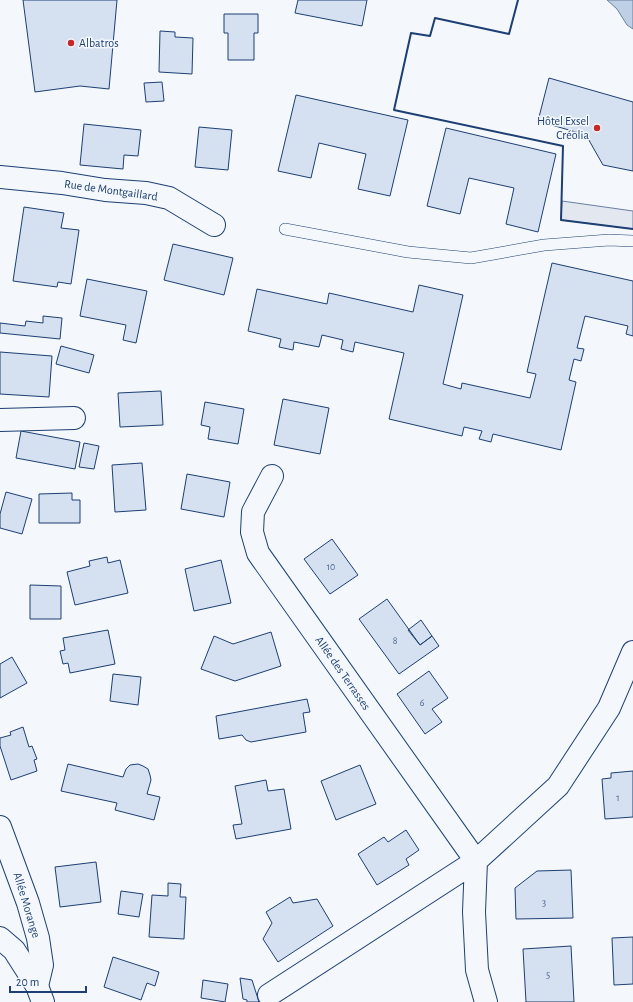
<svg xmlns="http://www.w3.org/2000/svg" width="633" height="1002" viewBox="0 0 633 1002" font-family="'Alegreya Sans',sans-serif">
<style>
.parking{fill:#e3e8f0;stroke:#687fa3}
.water{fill:#bed0e5;stroke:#687fa3}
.building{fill:#d5e0f0;stroke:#1d3f73}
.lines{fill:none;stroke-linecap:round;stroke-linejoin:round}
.lane-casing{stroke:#1d3f73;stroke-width:12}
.street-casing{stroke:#1d3f73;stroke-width:24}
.secondary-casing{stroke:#1d3f73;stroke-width:24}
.lane{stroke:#f4f7fb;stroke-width:11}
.street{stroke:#f4f7fb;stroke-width:22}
.secondary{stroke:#f4f7fb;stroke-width:22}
.wall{stroke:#1d3f73;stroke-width:2}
.poi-dot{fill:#c62828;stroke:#f4f7fb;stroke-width:1.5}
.labels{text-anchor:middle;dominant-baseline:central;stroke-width:3;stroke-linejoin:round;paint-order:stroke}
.number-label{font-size:10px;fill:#4b6792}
.poi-label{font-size:12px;fill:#1d3f73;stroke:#f4f7fb;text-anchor:start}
.street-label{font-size:12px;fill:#1d3f73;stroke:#f4f7fb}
</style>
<rect width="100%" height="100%" fill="#f4f7fb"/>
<path class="parking" d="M562,201L633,211V229L561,220Z"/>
<path class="water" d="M607,0H633V29L627,25L617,9Z"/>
<path class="building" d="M23,0H117L109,89L80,86L35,92Z
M298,0H367L362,26L295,13Z
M224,14H258V33H254V60H228V33H224Z
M160,31L175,32V37L193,38L192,74L159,72Z
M549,78L633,102V171L603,165L586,135L538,121Z
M162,82L164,101L146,102L144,83Z
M296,95L408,120L390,196L358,189L366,154L319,143L311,178L278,171Z
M84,124L141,130L138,156L124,155L123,169L80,165Z
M199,127L232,130L228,170L195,167Z
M446,128L556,154L538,232L506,224L514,188L469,178L460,214L427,206Z
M24,207L64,213L61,228L79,230L71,284L58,282L57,287L13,281Z
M173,244L233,258L224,295L164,280Z
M552,263L633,281V336L626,334L628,326L585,316L577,348L584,349L581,361L574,359L569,380L576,382L561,450L493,434L491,442L479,439L482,431L464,427L462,436L389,419L404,353L355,342L353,352L341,349L343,340L322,335L319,347L294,342L293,350L279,347L281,339L248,331L257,289L327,304L329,293L413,312L419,285L463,295L443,384L461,389L462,383L530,398L536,374L527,372Z
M87,279L147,291L136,343L123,340L126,325L80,316Z
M43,316L62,318L60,339L0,333V323L25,326L26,321L43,323Z
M61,346L94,355L89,373L56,364Z
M0,352L52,356L49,397L0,394Z
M161,391L163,425L120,427L118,393Z
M283,399L329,408L320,454L274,445Z
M205,402L244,409L238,444L208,439L210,427L201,425Z
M21,431L80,442L75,469L16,458Z
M84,443L99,446L94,469L79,467Z
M142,463L146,510L115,512L112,465Z
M187,474L230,482L224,517L181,509Z
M6,492L32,499L22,534L0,528V514Z
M72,493V500H80V523H39V494Z
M332,539L358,575L330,594L304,559Z
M107,557L108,563L120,560L128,593L75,605L67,572L90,566L89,561Z
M221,560L231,603L194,611L185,569Z
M30,585L61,586V619H30Z
M387,599L420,645L432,636L439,646L399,674L359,619Z
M421,620L432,636L420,645L408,630Z
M108,630L115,664L70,673L68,663L63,664L60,651L65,650L63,638Z
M271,632L281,666L235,681L201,669L214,636L233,644Z
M12,657L27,683L0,698V664Z
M429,671L448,698L432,709L442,722L425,734L397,694Z
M113,674L141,677L138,705L110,701Z
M307,699L310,712L303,713L306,732L251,742L246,740L242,735L219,739L216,716Z
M23,727L29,747L32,746L37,759L34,760L37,771L11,780L0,746V738L11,735L10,732Z
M68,764L123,777L126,769L130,765L138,764L143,766L148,769L150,775L151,780L147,794L160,797L154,820L115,810L117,803L61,791Z
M360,765L376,804L336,820L321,781Z
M633,771V817L605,819L602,779L611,778V773Z
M266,780L268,791L284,789L291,829L236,839L233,825L242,824L235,786Z
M406,830L419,850L406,859L409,865L377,885L358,854L384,837L388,842Z
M96,862L101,902L60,907L55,867Z
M571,870L573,918L516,919L515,888L537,871Z
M168,883L181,884L180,897H186L184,939L149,937L152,895L168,896Z
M121,891L143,894L139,917L118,914Z
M290,897L293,903L317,899L333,926L278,962L263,939L272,923L266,912Z
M633,937V984L614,985L612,938Z
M571,946L574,1002H526L523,949Z
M113,957L159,972L155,986L147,983L141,1000L104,987Z
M240,978L252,980L259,1002H247V1000L243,999Z
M203,980L228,984L225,1002L201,998Z"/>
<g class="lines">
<defs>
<path id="lane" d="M285,229L408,252L471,258L544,245L609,240L633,241"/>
<path id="street" d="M0,177L62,183L105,190L146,193L169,198L214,225
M0,420L74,418
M272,476L253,512L252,532L258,553L476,861L474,912L477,970L486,1002
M0,827L28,903L38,938L42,965L37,986
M269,995L476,861L558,786L609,708L633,652"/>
<path id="secondary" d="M0,938L14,950L37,986L43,1002"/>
</defs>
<use href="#lane" class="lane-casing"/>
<use href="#street" class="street-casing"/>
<use href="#secondary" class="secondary-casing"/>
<use href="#lane" class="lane"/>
<use href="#street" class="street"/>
<use href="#secondary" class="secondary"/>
<path class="wall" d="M518,0L509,34L435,18L430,36L411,33L394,110L563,146L561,220L633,229"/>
</g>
<g class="poi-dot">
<circle cx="71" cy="43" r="4"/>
<circle cx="597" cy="128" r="4"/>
</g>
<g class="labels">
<g class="number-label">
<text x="331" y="567">10</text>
<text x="395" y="641">8</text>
<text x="422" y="703">6</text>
<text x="618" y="798">1</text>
<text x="544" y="903">3</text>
<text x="548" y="975">5</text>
</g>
<g class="poi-label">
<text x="79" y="43">Albatros</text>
<text x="589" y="121" text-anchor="end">Hôtel Exsel<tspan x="589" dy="14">Créolia</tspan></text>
</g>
<g class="street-label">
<text transform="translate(111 190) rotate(8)">Rue de Montgaillard</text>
<text transform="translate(343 673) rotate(55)">Allée des Terrasses</text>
<text transform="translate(27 905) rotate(73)">Allée Morange</text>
</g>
</g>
<path d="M10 986v6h76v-6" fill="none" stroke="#1d3f73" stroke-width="2"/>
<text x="16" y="986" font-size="12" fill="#1d3f73" stroke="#f4f7fb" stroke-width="3" paint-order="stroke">20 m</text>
</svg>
